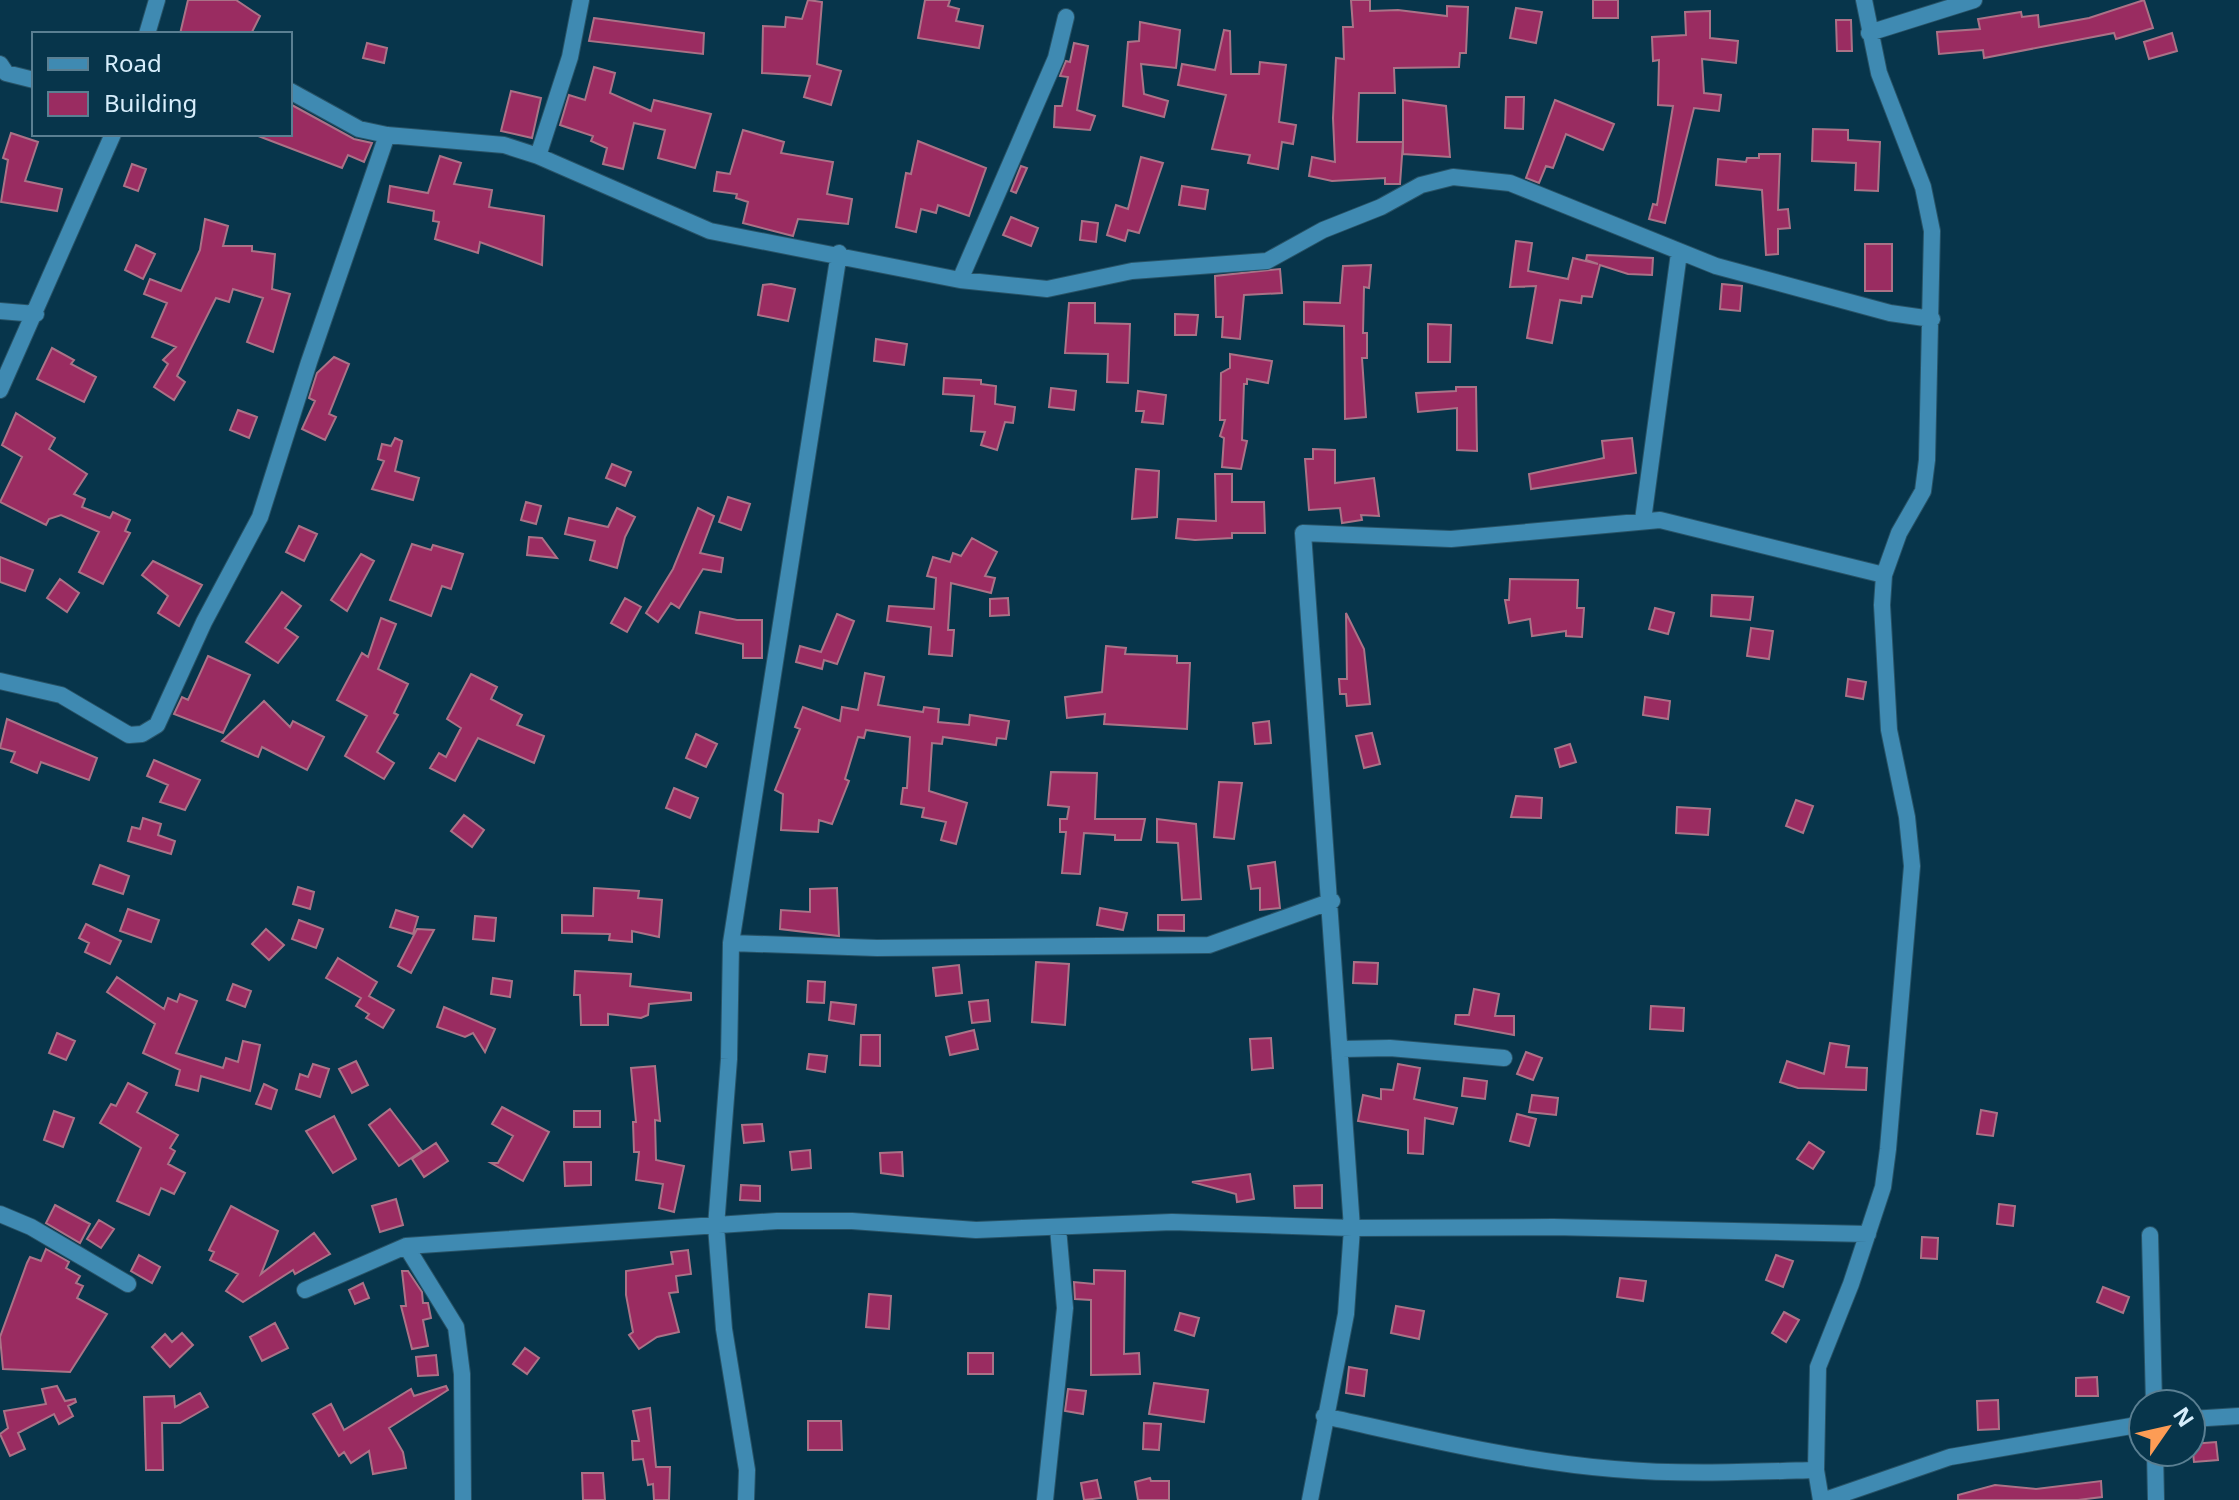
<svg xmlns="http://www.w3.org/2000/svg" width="2239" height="1500" viewBox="0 0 2239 1500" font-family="'Noto Sans',sans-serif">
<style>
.building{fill:#9a2c61;stroke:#aa7287;stroke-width:2}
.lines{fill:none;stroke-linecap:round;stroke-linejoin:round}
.minor-casing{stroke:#285367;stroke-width:18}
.minor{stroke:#3f8ab2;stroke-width:16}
</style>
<rect width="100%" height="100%" fill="#07354b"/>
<path class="building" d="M188,0H236L260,16L251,34H180Z
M808,0L822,2L817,64L841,71L831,105L804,97L810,76L762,73L763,26L785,27L786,17L802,19Z
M925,0H950L948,6L959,9L956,21L983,26L979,48L918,38Z
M1351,0H1370V11L1398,10L1447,16V6L1468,7L1466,53H1460L1459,67L1394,68L1395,93H1359L1357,142H1403L1400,184H1385V178L1332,181L1309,176L1312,157L1335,162L1333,118L1336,58L1344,59L1343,27H1353Z
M1593,0H1618V18H1593Z
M2144,0L2153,28L2116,39L2114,33L1984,58L1983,50L1939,54L1937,32L1980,29L1978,19L2021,12L2022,17L2038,15L2039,27L2089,18Z
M1516,8L1542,12L1536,43L1510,38Z
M1710,11V38L1738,41L1736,63L1702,59L1704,93L1721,95L1719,111L1694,108L1665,223L1649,219L1653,204L1657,205L1673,106L1658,105L1659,60L1653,61L1652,37L1686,35L1685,12Z
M594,18L704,33L703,54L589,41Z
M1836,20H1851L1852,51H1837Z
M1140,22L1180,30L1176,68L1141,64L1144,94L1168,101L1164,117L1123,106L1128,42L1139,41Z
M1224,30L1230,31L1231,74H1259L1260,62L1286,65L1279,122L1296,125L1293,144L1282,142L1278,169L1248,163L1250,155L1212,149L1226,95L1178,85L1182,64L1215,70Z
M2172,33L2177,51L2149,59L2144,42Z
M367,43L387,48L384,63L363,58Z
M1074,43L1088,46L1077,110L1095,116L1090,130L1054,127L1055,106H1062L1068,77L1060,76L1066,61L1070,62Z
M594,67L615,73L610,93L651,111L654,100L711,114L695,168L658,158L665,130L634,123L623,169L603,164L607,148L591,141L593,136L560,125L569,95L585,100Z
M511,91L541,98L532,138L501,131Z
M1506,97H1524L1523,129L1505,128Z
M1403,100L1446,106L1450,157L1403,154Z
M1555,100L1614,124L1603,150L1566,134L1553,168L1546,166L1539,183L1526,178Z
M290,104L354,139L372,143L364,162L348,155L342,168L253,134H290Z
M1813,129L1848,130V140L1880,142L1878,191L1855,190L1856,163L1812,161Z
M743,130L784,142L781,153L833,162L827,194L852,199L848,224L798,219L793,236L743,223L748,202L736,198L737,194L714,191L717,172L730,174Z
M11,133L38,142L25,181L62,189L57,211L1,202L8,160L3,158Z
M918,141L986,168L969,216L938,205L936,213L921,209L916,232L896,227L906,173L911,174Z
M1759,154H1780L1778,210L1788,209L1790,228L1778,229V254L1766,255L1762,190L1716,185L1718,159L1746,162L1747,158H1759Z
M440,156L461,163L454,184L492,190L489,207L544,216L542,265L480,242L478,253L435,239L439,222L433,221L434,211L388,202L390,186L428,193Z
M1141,157L1163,163L1139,233L1128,230L1125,241L1107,235L1116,205L1128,209Z
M132,164L146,169L138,191L124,186Z
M1021,166L1027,168L1016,193L1011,191Z
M1182,186L1208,190L1205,209L1179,205Z
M1011,217L1038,228L1031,246L1003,235Z
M205,219L228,226L223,246H252V251L275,254L272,289L290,294L273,352L247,342L263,298L233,289L229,302L216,298L177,376L185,382L174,400L154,387L168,364L163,360L176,347L152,337L167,303L144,294L150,279L181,291L200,250Z
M1082,221L1098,223L1096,242L1080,240Z
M1516,241L1532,243L1528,271L1568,279L1573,258L1598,264L1586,260L1587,255L1653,258L1652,275L1628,274L1600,265L1592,297L1582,296L1581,303L1560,300L1552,343L1527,338L1536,286L1510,287Z
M1865,244H1892V291H1865Z
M136,245L155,254L143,279L125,270Z
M1371,265L1369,288L1364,287L1363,333H1367V358H1362L1366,417L1345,419L1344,326L1304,324V302L1340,303L1343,266Z
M1280,269L1282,293L1244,295L1240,339L1222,337L1223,317H1216L1215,276Z
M771,284L795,289L788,321L758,315L763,285Z
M1722,284L1742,286L1740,311L1720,309Z
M1069,303H1095V323L1130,324L1128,383L1107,382L1108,354L1065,353Z
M1175,314L1198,315L1196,335H1175Z
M1428,324L1451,325L1450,362H1428Z
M876,339L907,344L904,365L874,361Z
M52,348L74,360L71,364L96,377L84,402L37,379Z
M1230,354L1272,361L1268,383L1247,379V384H1244L1242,440L1247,441L1241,469L1222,467L1224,438L1220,436L1225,420H1220L1221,373L1230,368Z
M334,357L349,364L329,414L336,417L325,440L302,429L315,401L309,398L317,373Z
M944,378L981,380V384L996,386L995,404L1015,407L1013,423L1005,422L997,450L981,445L985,432L971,431L974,396L943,394Z
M1456,387H1476L1477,451L1457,450V408L1418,412L1416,393L1456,391Z
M1051,388L1076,391L1074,410L1049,407Z
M1138,391L1166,395L1163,424L1142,422L1144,411H1136Z
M238,410L257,417L249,438L230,430Z
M16,413L55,438L49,449L87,474L74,494L85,499L82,507L110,518L113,512L130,520L125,531L130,533L103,584L79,572L99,532L61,515L49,519L46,525L0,502L22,457L2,445Z
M395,438L402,441L395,471L419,478L413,500L372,489L384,461L378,459L382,444L391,446Z
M1632,438L1636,473L1531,489L1529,474L1604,458L1602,441Z
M1313,449L1335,450V483L1374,478L1379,516L1361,515L1362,520L1342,523L1340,508L1309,510L1305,459H1313Z
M612,464L631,472L625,486L606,478Z
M1136,469L1159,471L1157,517L1132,519Z
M1215,474H1232V502H1264L1265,533H1232V538L1195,540L1176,538L1178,519L1216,521Z
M728,497L750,504L741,530L719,522Z
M526,502L541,506L536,524L521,520Z
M617,508L635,517L625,537L617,568L590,560L595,541L565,534L569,518L608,527Z
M698,508L714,516L700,553L723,558L721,572L703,569L679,608L671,603L658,622L646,613L673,569Z
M299,526L317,534L304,561L286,552Z
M529,537L542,538L557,558L527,555Z
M972,538L997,552L985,576L995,578L991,593L951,583L948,630H954L952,656L929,654L931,627L887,621L889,606L934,609L936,578L927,576L933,557L950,562L953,553L961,556Z
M412,544L431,550L433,545L463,554L451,589L442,586L431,616L390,600Z
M361,554L374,561L347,611L331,600Z
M0,557L33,570L25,591L0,582Z
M153,561L202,585L179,626L158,613L168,596L142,575Z
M60,579L79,593L67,612L47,598Z
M1510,579L1578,580L1577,608H1584L1582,637L1566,636V631L1532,636L1530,619L1509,623L1505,600H1509Z
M282,592L301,606L285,628L298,637L278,663L246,642Z
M1712,595L1753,597L1750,620L1711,616Z
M625,598L641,607L627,632L611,623Z
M1008,598L1009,615L990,616V599Z
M1655,608L1674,613L1668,634L1649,629Z
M700,612L737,620H762V658H743V644L696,633Z
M1346,613L1364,649L1370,704L1347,706L1346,694H1340L1339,679H1347Z
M837,614L854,621L837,664L824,660L822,669L796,662L800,646L821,652Z
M381,618L396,624L378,669L408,684L394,713L398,715L377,752L394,763L384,779L345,756L367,716L337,700L362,653L368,657Z
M1751,628L1773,631L1769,659L1747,656Z
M1106,646L1126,648L1125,654L1177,656V663H1190L1187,729L1104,724L1105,714L1067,718L1065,697L1102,692Z
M208,656L250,675L223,733L174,714L182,697L188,700Z
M865,673L884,677L878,705L923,712L924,707L939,709L938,722L969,725L970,715L1009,721L1006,739L997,738L996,745L943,737L942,744L932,743L929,791L967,803L956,844L941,840L946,822L922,817L924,808L901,804L903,788H907L910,737L866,730L864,738L858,737L845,779L849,781L832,824L819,820L818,832L781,830L783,794L775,790L800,729L795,727L803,707L840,721L842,707L858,710Z
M471,674L497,687L491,699L522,715L517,725L544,736L534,763L478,738L455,781L430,768L439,753L446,757L461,728L447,719Z
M1848,679L1866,682L1863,699L1846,696Z
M1645,697L1670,701L1668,719L1643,715Z
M264,701L290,727L293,721L324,737L307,770L262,747L258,757L222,741Z
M7,719L97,758L89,780L41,762L37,773L11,762L15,752L0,748Z
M1269,721L1271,743L1255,744L1253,723Z
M1372,733L1380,764L1364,768L1356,736Z
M696,734L717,744L706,767L686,758Z
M1570,744L1576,762L1560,767L1555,749Z
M154,760L200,780L185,810L160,802L168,785L147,776Z
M1051,772L1097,773L1095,819H1145L1141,840H1115V835L1084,833L1080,874L1062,873L1066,832H1060V819H1067L1069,807L1048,805Z
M1219,782L1242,783L1234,839L1214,837Z
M674,788L698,798L690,818L666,808Z
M1516,796L1542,798L1541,818L1511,817Z
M1796,800L1813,806L1803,833L1786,826Z
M1677,807L1710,809L1708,835L1676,833Z
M464,815L484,830L472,847L451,831Z
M143,818L161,824L158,835L175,841L171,854L128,841L132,827L140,829Z
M1157,819L1196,824L1201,899L1182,900L1178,843L1157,842Z
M1275,862L1280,908L1260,910V888L1251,889L1248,866Z
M100,865L129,876L123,894L93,884Z
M298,887L314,892L310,909L293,904Z
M594,888L639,891L638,898L662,900L659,937L632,931V942L609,940L610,934L562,933V915L593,916Z
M837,888L839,936L780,929L781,910L810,912V889Z
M1100,908L1127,913L1123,930L1097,925Z
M128,909L159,920L151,942L120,931Z
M396,910L418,917L413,934L390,927Z
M1158,915H1184V931L1158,930Z
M475,916L496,918L494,941L473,939Z
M299,920L323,929L316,948L292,939Z
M86,924L121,941L110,964L85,952L89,943L79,938Z
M266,929L284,945L269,960L252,944Z
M417,929L434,930L411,973L398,966Z
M338,958L377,982L369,996L394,1010L383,1028L366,1018L369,1014L356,1006L361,998L326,978Z
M1036,962L1069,964L1065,1025L1032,1022Z
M1354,962L1378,963L1377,984L1353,983Z
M959,965L962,993L936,996L933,968Z
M575,971L631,974L630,986L691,993V1000L649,1004L648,1015L641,1018L608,1014V1025H581L580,995H574Z
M117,977L164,1009L168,998L177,1002L180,994L197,1001L176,1053L223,1068L226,1058L238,1062L243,1041L260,1045L250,1091L201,1076L198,1091L176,1085L180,1070L143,1053L155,1024L107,992Z
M493,978L512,981L510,997L491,994Z
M808,981L825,982L824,1003L807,1002Z
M233,984L251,991L245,1007L227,1000Z
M1474,989L1499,994L1495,1016H1514V1035L1455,1024L1456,1015H1469Z
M988,1000L990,1021L972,1023L969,1002Z
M831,1002L856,1005L854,1024L829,1020Z
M1651,1006L1684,1008L1683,1031L1650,1029Z
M444,1007L495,1029L485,1052L473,1033L465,1037L437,1027Z
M974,1030L978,1049L950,1055L946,1037Z
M57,1033L75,1041L66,1060L49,1053Z
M861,1035H880V1066L860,1065Z
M1271,1038L1273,1068L1252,1070L1250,1039Z
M1830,1043L1849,1046L1846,1067L1867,1068L1866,1090L1798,1088L1780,1082L1787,1061L1824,1074Z
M1526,1052L1542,1058L1533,1080L1517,1074Z
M809,1054L827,1056L825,1072L807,1069Z
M356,1061L368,1085L352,1093L339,1069Z
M313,1064L329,1069L320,1097L296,1089L300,1074L308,1077Z
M1398,1064L1420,1068L1414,1099L1457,1108L1453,1124L1425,1118L1423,1154L1408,1153V1130L1358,1121L1363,1095L1381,1099V1089L1393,1090Z
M655,1066L660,1121L655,1120L656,1160L684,1166L674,1212L659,1208L663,1184L636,1180L639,1152H634L633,1122H636L631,1068Z
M1464,1078L1487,1081L1485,1099L1462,1096Z
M128,1083L147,1093L137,1112L178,1135L170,1148L175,1151L168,1164L185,1173L174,1194L161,1188L149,1215L117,1201L141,1148L100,1123L111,1104L116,1106Z
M264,1084L277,1090L271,1109L256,1104Z
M1532,1095L1558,1098L1556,1115L1529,1112Z
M502,1107L549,1132L523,1181L491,1163H498L513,1136L492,1124Z
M390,1109L422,1151L399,1166L369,1125Z
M1981,1110L1997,1113L1993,1136L1977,1134Z
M54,1111L74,1118L63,1147L44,1140Z
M574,1111H600V1127H574Z
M1517,1114L1536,1119L1529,1146L1510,1141Z
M334,1116L356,1159L333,1173L306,1131Z
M762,1124L764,1141L744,1143L742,1125Z
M1809,1142L1824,1152L1813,1169L1797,1159Z
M436,1143L448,1161L424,1177L412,1159Z
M810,1150L811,1168L792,1170L790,1152Z
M902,1152L903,1176L881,1173L880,1153Z
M564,1162H591V1185L565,1186Z
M1250,1174L1254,1199L1237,1202L1236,1194L1192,1182Z
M741,1185L760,1186V1201L740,1200Z
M1322,1185V1208H1295L1294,1186Z
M396,1199L403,1225L380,1232L372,1206Z
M1999,1204L2015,1206L2013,1226L1997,1224Z
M55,1205L90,1224L80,1243L46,1223Z
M231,1206L278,1231L261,1274L314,1233L330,1254L295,1274L293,1270L243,1302L226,1291L238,1274L210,1260L214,1252L209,1250Z
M99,1220L114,1229L101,1248L87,1239Z
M1922,1237L1938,1238L1937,1259L1921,1258Z
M46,1249L69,1262L66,1268L80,1276L76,1283L83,1286L77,1298L107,1314L70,1372L3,1369L0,1337L27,1263L30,1257L41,1261Z
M688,1250L691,1274L676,1276L678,1292L669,1293L679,1332L657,1337L639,1349L629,1335L633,1332L626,1295V1271L673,1264L671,1252Z
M139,1255L160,1267L152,1283L131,1271Z
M1776,1255L1793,1261L1783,1287L1766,1280Z
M1094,1270L1125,1271L1124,1354L1139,1353L1140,1374L1091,1375V1300L1075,1299L1074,1282L1094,1284Z
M402,1271H408L422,1292L423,1303H428L431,1318L423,1320L428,1346L412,1349L401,1306H406Z
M1620,1278L1646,1281L1643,1301L1617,1297Z
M363,1283L369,1298L355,1304L349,1290Z
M2103,1287L2129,1297L2123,1313L2097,1302Z
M869,1294L891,1296L889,1329L866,1327Z
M1396,1306L1424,1311L1419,1339L1391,1333Z
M1784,1312L1799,1320L1786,1342L1772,1333Z
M1180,1313L1199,1318L1194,1336L1175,1330Z
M275,1323L288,1348L262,1361L250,1337Z
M182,1333L193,1345L170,1367L152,1347L165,1334L172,1342Z
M525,1348L539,1358L527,1374L513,1364Z
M968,1353H993V1374H968Z
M436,1355L438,1375L418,1376L416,1357Z
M1349,1367L1367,1370L1364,1396L1346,1393Z
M2097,1377L2098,1396H2076V1378Z
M1154,1383L1208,1390L1204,1422L1149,1414Z
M57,1386L65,1401L75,1399L76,1402L68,1406L73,1416L59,1424L54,1414L18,1433L25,1449L10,1456L0,1434L8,1428L4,1411L46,1404L42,1389Z
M446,1386L448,1390L389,1428L403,1452L406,1468L373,1474L369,1451L351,1463L344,1452L339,1456L313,1414L331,1404L344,1430L411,1389L414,1396Z
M1068,1389L1086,1391L1083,1414L1065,1411Z
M200,1393L208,1407L180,1423H162L163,1470H146L144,1397L174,1396L175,1407Z
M1998,1400L1999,1429L1978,1430L1977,1401Z
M650,1408L656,1467H670L669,1500H654L653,1484L648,1485L643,1459L633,1460L632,1441H639L633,1411Z
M808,1421H841L842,1450H808Z
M1144,1423L1161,1424L1159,1450L1143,1449Z
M2216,1442L2218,1460L2194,1462L2192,1444Z
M582,1473H603L605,1500H583Z
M1150,1478L1151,1481H1169V1500H1138L1135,1482Z
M1097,1480L1101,1498L1084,1500L1081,1483Z
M2101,1481L2102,1497L2078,1500H1958V1495L1995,1485L2036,1489Z"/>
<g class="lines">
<defs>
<path id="minor" d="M1869,33L1974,0
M147,34L157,0
M0,64L6,73L34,80
M290,91L359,129L387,135L504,145L538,156L710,231L960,280L1047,289L1132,271L1267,261L1323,230L1381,207L1421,185L1453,177L1510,183L1716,266L1890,313L1932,319
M538,156L570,57L581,0
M960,280L1056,58L1066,17
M0,311L36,314
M0,390L113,134
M1643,520L1679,253
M0,681L61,695L129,735L142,734L157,725L204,622L260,517L309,362L387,135
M731,943L877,948L1209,945L1332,901
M1342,1049L1390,1048L1504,1058
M0,1214L31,1227L128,1284
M2150,1235L2154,1404
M406,1246L456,1327L462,1374L463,1500
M305,1290L406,1246L777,1221H852L976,1230L1172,1222L1352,1228L1553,1227L1868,1234
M1324,1416C1420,1437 1516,1461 1614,1469C1681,1475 1749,1472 1816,1470
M2191,1419L2239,1416
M2155,1452L2156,1500
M746,1500L747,1470L724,1329L716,1226L729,1059L731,943L839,253
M1045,1500L1065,1308L1058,1228
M1310,1500L1346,1314L1352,1228L1303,533L1451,539L1660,520L1884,575
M1821,1500L1816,1470L1818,1367L1851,1284L1883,1187L1888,1149L1912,866L1907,817L1889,730L1882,605L1884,575L1899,533L1923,491L1927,460L1932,231L1923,187L1879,73L1864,0
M1825,1500L1950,1457L2143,1424"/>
</defs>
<use href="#minor" class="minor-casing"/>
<use href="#minor" class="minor"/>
</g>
<rect x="32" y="32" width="260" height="104" fill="#07354b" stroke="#5a7f92" stroke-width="2"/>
<rect x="48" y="58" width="40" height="12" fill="#3f8ab2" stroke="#5a7f92" stroke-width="2"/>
<text x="104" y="72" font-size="24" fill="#d7eefc">Road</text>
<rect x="48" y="92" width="40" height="24" fill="#9a2c61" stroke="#5a7f92" stroke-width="2"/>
<text x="104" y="112" font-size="24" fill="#d7eefc">Building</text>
<g transform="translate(2167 1428) rotate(56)"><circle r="38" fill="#07354b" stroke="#5a7f92" stroke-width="2"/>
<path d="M0-6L14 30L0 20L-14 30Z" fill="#fd9c55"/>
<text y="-12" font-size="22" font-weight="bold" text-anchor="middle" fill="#d7eefc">N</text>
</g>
</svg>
